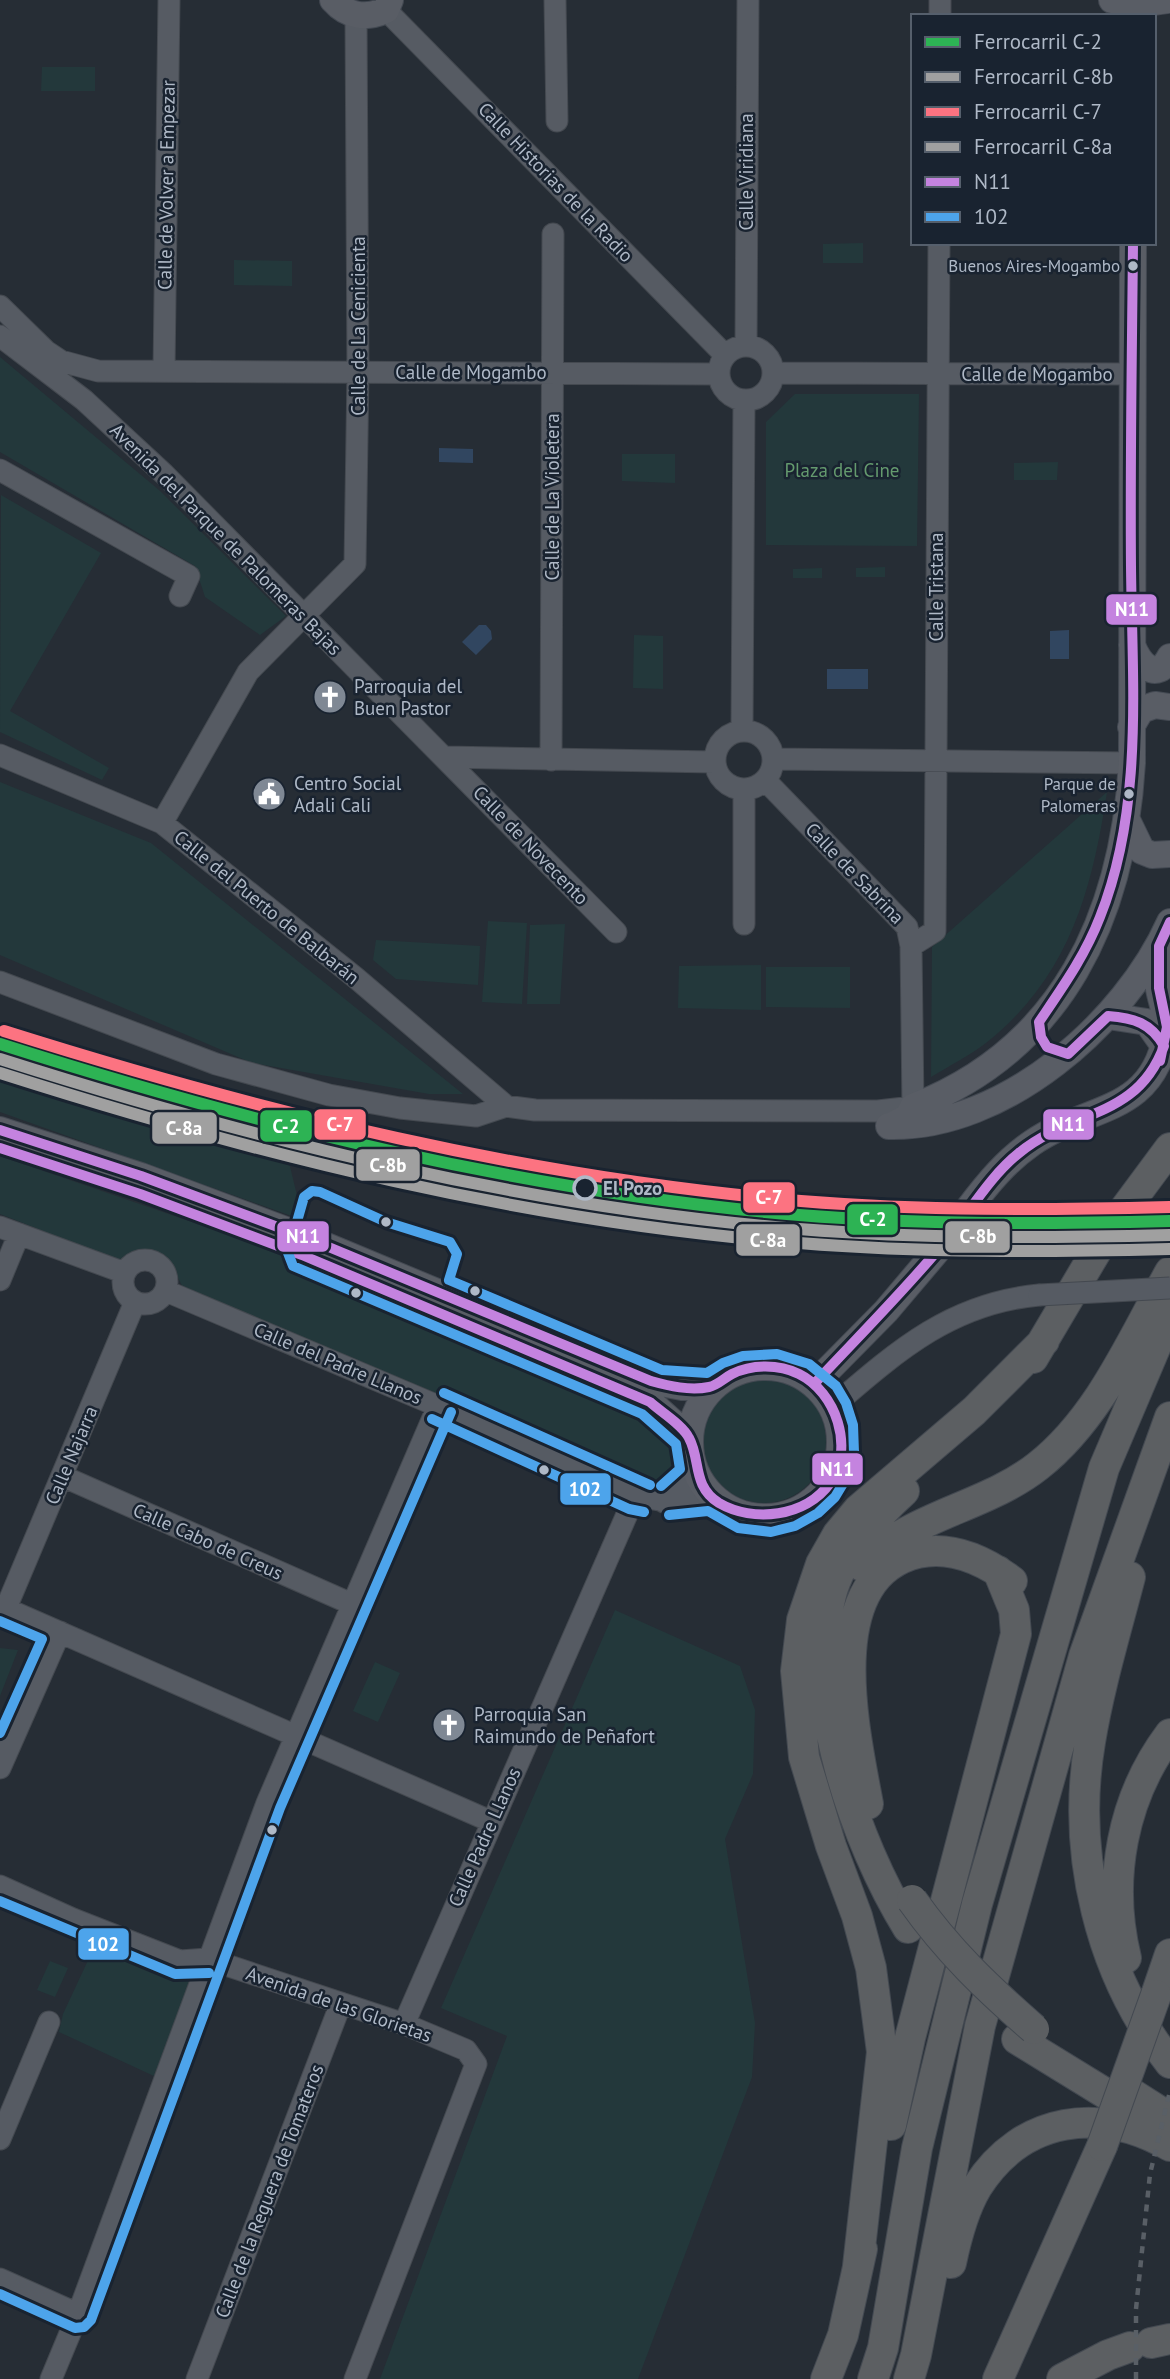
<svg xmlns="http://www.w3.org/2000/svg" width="1170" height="2379" viewBox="0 0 1170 2379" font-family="'PT Sans',sans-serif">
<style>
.green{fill:#23383b}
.water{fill:#314660}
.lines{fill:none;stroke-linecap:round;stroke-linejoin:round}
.major-tunnel{stroke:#3b424b;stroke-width:26;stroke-dasharray:26 13;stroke-linecap:butt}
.minor-casing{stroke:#444950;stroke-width:23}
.major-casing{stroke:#434952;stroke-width:28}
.highway-casing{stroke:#434951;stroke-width:32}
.minor{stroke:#565b63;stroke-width:21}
.major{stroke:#595d65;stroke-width:26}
.highway{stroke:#5c5f62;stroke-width:30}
.rail{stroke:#595f66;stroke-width:4.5;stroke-dasharray:7 7;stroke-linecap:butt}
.minor-bridge-casing{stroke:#444950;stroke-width:23;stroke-linecap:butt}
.highway-bridge-casing{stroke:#434951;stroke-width:32;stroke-linecap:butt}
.minor-bridge{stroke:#565b63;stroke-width:21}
.highway-bridge{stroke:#5c5f62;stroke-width:30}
.bus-1-casing{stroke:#192330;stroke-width:16}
.bus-2-casing{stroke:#192330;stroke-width:16}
.bus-1{stroke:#c483df;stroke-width:10}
.bus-2{stroke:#4da4eb;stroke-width:10}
.rail-1-casing{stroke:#192330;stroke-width:18}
.rail-2-casing{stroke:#192330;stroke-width:18}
.rail-3-casing{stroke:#192330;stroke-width:18}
.rail-4-casing{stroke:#192330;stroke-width:18}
.rail-1{stroke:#2db354;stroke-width:12}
.rail-2{stroke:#a0a0a0;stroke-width:12}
.rail-3{stroke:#fc7381;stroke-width:12}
.rail-4{stroke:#a0a0a0;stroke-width:12}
.bus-dot{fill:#afb9c7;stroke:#192330;stroke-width:2.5}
.stop-dot{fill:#192330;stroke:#afb9c7;stroke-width:3.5}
.labels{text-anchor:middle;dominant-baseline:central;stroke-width:5;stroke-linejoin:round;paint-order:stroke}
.bus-label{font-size:17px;fill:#afb9c7;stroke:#192330;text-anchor:end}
.street-label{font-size:19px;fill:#afb9c7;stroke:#192330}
.park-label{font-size:19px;fill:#649a6e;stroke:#192330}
.poi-label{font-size:19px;fill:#afb9c7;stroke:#192330;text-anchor:start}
.stop-label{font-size:19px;font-weight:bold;fill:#afb9c7;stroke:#192330;text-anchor:start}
.line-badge{stroke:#192330;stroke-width:2.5}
.badge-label{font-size:19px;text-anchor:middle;font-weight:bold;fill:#fff}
</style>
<rect width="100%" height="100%" fill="#262d35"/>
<path class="green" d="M42,67H95V91H41Z
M863,243V263H823V244Z
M234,260L292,261V286L234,285Z
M0,357L159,490L286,616L260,635L205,597L195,566L0,452Z
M795,394H919L917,546L766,545V422Z
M622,454H675V483L622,481Z
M1058,462L1057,480H1014V463Z
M1,495L101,553L10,711L109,768L102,780L0,732Z
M885,567V577H856V568Z
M822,568V578H793V569Z
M634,635L663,636V689L633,688Z
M0,782L151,843L463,1094H429L252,1063L0,955Z
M1107,792C1092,891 1069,977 986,1043C969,1056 949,1066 931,1077L932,947Z
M488,921L527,923L522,1004L482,1002Z
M565,924L560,1004H527L530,925Z
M376,940L480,946L478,985L396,979L373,960Z
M761,965V1010L678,1008L679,966Z
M766,967H850V1008L766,1007Z
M0,1059L285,1146L303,1220L0,1112Z
M0,1156L265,1247L656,1413L677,1443L681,1481L657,1493L183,1288L171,1263L144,1251L122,1262L0,1214Z
M702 1441a62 62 0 1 1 124 0a62 62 0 1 1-124 0Z
M615,1610L740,1666L755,1710L753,1774L725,1839L755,2023L752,2077L638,2379H380L507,2036L441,2008Z
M0,1648L18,1650L0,1696Z
M375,1662L400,1673L378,1722L353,1711Z
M97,1941L194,1978L156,2077L59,2032L63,2014Z
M50,1961L68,1968L55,1997L37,1990Z"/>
<path class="water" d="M439,448L473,449V463L439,462Z
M479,625H486L491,631L492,639L476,655L462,642Z
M1069,630V659H1050V631Z
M827,669H868V689H827Z"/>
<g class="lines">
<path class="major-tunnel" d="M947,1239L969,1208"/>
<defs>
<path id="minor" d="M555,0L557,121
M386,10L725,355
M940,16V0
M0,306L46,351L61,361L98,371L718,374
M0,336L84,400L164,474L616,932
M746,345L748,0
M719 373a27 27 0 1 1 54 0a27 27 0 1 1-54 0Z
M164,371L169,0
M774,373L1132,374
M0,470L189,576L180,596
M742,730L744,401
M715 760a29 29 0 1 1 58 0a29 29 0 1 1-58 0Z
M0,755L162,823L356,978L506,1106
M446,757L714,762
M773,759L1132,763
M551,760L553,234
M162,823L248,672L355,564L358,372L356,16
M744,924V789
M911,946L935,931L939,243
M0,982L216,1064L329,1095L400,1108L476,1116L506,1106L535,1110L878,1111L913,1107L911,946L907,927L765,780
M0,1227L125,1273
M123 1282a22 22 0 1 1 44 0a22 22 0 1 1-44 0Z
M0,1280L19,1234
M166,1291L438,1406L635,1496L677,1503L711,1496
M832,1407C897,1351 951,1303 1039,1295
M62,1476L354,1605
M664,1502L688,1484L695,1471
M0,1606L490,1821
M6,1608L135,1302
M0,1768L60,1632
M0,1886L73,1919L180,1961L208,1959L404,2024L466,2050L476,2064L355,2379
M404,2024L635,1496
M0,2139L49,2022
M0,2279L78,2314
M51,2379L78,2314L267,1803L438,1406
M197,2379L341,2003"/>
<path id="major" d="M333,0C348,17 366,19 386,10L390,0
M1112,0L1132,5L1168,0
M1132,645C1139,663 1156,684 1170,657
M1131,727L1141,710L1155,705L1170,707
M1127,820L1142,851L1152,855L1170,854
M1108,1016L1147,1022L1164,1046
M889,1126C1004,1129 1125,1023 1170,922
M891,1126L908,1117L913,1107C1063,1049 1123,916 1132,763L1133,243
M0,1130L141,1176L307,1238L651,1381L682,1387H712
M969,1208C988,1183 1006,1161 1032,1143C1087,1105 1151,1115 1166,1036C1169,1020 1162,1005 1159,989C1157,975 1158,961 1159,946
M294,1252L650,1402L689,1437
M690 1442a75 75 0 1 1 150 0a75 75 0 1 1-150 0Z
M814,1384L886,1311L947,1239"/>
<path id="highway" d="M1033,1358L1107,1233L1170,1148
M904,1491C875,1517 841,1556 831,1595C804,1696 855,1842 908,1928
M862,1566C909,1515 985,1508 1038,1466C1100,1417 1132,1339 1170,1272
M1130,1577C1116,1631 1099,1687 1090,1742C1071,1854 1100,1975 1170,2063
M868,1804C855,1733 818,1577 918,1553C953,1545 985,1561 1012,1581
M1126,1958C1107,1880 1122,1798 1170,1734
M1156,1995L1170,1954
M1017,2039L1139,2114
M1126,2090L1170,2118
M891,2125L910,2038L1016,1634L1014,1610L998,1571
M951,2263C956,2239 965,2207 977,2187C1022,2116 1101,2106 1170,2146
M858,2266L882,2052L871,1968L857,1916L831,1846L804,1757L796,1671L802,1620L821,1564L838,1534L858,1510L974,1411L1044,1341
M1151,2343L1170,2339
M826,2379L843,2335L862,2249
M873,2379L883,2348L917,2148L977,1904L1104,1468L1170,1313
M909,2379L916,2355L980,2026L1084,1656L1170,1417
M998,2379L1102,2146
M1062,2379L1108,2355L1130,2347"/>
</defs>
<use href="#minor" class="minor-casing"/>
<use href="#major" class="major-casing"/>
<use href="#highway" class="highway-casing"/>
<use href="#minor" class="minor"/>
<use href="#major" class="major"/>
<use href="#highway" class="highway"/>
<path class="rail" d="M1136,2379V2309L1150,2174L1170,2091"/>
<defs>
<path id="minor-bridge" d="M1039,1295L1170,1288"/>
<path id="highway-bridge" d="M912,1900C948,1951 987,1988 1034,2029
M1102,2146L1156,1995"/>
</defs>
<use href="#minor-bridge" class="minor-bridge-casing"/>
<use href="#highway-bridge" class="highway-bridge-casing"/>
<use href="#minor-bridge" class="minor-bridge"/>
<use href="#highway-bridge" class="highway-bridge"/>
<defs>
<path id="bus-1" d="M1160,1061L1167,1027L1159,988V946L1170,922
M0,1130L141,1176L307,1238L651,1381C669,1386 690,1391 709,1387C718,1385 724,1378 732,1374C752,1364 779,1364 799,1374C836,1392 855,1448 830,1483C806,1517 753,1523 719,1503C692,1486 701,1460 689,1438C683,1425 661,1412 650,1402L302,1255L140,1194L0,1148
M814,1384C858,1337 903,1292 944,1243C969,1213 989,1177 1019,1153C1072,1109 1137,1120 1164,1046C1151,1023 1134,1018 1108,1016L1068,1054L1047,1047L1041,1037L1039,1022C1062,988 1085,956 1100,917C1144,807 1132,682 1131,566C1130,459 1132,351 1133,243"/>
<path id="bus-2" d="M444,1393L650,1485
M432,1419L629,1509L644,1512
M661,1486L680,1469L676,1444L642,1414L293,1266L288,1253L304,1197L312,1191L320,1192L386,1222L450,1242L457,1254L449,1280L662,1370L707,1373L723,1363L743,1356L777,1354L809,1364L836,1386L846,1403L853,1425L854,1453L847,1477L835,1497L818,1513L795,1526L771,1532L738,1528L708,1511L669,1515
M0,1621L42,1639L0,1733
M0,1901L175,1974L209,1973
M0,2294L75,2328L84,2327L91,2320L280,1808L451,1412"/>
</defs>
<use href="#bus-1" class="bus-1-casing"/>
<use href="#bus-2" class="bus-2-casing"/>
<use href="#bus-1" class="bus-1"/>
<use href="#bus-2" class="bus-2"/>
<defs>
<path id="rail-1" d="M0,1044C261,1127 526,1192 799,1215C923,1225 1047,1224 1170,1221"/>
<path id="rail-2" d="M0,1059C261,1142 526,1207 799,1229C923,1239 1046,1238 1170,1235"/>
<path id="rail-3" d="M4,1031C264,1113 528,1178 801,1201C923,1211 1047,1210 1170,1207"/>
<path id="rail-4" d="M0,1073C260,1156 526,1222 799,1243C923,1253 1046,1252 1170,1249"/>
</defs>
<use href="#rail-1" class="rail-1-casing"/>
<use href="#rail-2" class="rail-2-casing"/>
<use href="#rail-3" class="rail-3-casing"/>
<use href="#rail-4" class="rail-4-casing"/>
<use href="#rail-1" class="rail-1"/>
<use href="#rail-2" class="rail-2"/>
<use href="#rail-3" class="rail-3"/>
<use href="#rail-4" class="rail-4"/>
</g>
<defs>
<symbol id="church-disc" viewBox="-11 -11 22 22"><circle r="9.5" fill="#7f8894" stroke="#192330"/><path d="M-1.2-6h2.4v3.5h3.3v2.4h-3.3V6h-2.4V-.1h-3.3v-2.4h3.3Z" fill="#fff"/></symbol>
<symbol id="civic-disc" viewBox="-11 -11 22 22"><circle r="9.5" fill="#7f8894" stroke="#192330"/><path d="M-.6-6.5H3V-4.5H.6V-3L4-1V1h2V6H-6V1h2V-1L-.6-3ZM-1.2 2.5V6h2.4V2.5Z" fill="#fff"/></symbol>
</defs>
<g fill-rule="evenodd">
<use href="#church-disc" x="311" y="678" width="38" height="38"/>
<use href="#civic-disc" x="250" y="775" width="38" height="38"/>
<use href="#church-disc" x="430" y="1706" width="38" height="38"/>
</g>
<g class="bus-dot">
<circle cx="1133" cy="266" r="6"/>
<circle cx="1129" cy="794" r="6"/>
<circle cx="386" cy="1222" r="6"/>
<circle cx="475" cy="1291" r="6"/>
<circle cx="356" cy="1293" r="6"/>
<circle cx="544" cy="1470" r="6"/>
<circle cx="272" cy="1830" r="6"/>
</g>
<circle class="stop-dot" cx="585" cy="1188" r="11"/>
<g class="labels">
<g class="bus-label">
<text x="1120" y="266">Buenos Aires-Mogambo</text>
<text x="1116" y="784">Parque de<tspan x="1116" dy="22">Palomeras</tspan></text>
</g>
<g class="street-label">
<text transform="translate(746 172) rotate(-90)">Calle Viridiana</text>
<text transform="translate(556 182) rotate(46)">Calle Historias de la Radio</text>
<text transform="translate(166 185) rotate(-89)">Calle de Volver a Empezar</text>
<text transform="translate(358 326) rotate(-90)">Calle de La Cenicienta</text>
<text x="471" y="372">Calle de Mogambo</text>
<text x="1037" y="374">Calle de Mogambo</text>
<text transform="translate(552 497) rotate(-90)">Calle de La Violetera</text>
<text transform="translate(226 539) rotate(45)">Avenida del Parque de Palomeras Bajas</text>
<text transform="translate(936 587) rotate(-90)">Calle Tristana</text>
<text transform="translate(531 845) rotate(46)">Calle de Novecento</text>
<text transform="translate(855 873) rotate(46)">Calle de Sabrina</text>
<text transform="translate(267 907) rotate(39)">Calle del Puerto de Balbarán</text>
<text transform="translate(338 1363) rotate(23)">Calle del Padre Llanos</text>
<text transform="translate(71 1455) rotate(-67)">Calle Najarra</text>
<text transform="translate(208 1541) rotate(24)">Calle Cabo de Creus</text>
<text transform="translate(484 1837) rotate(-66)">Calle Padre Llanos</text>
<text transform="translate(339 2004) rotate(19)">Avenida de las Glorietas</text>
<text transform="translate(269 2191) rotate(-69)">Calle de la Reguera de Tomateros</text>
</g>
<g class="park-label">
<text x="842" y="470">Plaza del Cine</text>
</g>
<g class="poi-label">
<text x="354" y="686">Parroquia del<tspan x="354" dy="22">Buen Pastor</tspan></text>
<text x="294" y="783">Centro Social<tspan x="294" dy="22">Adali Cali</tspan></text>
<text x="474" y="1714">Parroquia San<tspan x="474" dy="22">Raimundo de Peñafort</tspan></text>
</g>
<g class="stop-label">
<text x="603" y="1188">El Pozo</text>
</g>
</g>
<g class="line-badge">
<rect x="1105" y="593" width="53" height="33" rx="7" fill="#c483df"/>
<rect x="313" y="1108" width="54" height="33" rx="7" fill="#fc7381"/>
<rect x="1042" y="1108" width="53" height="33" rx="7" fill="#c483df"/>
<rect x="259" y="1109" width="54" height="34" rx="7" fill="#2db354"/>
<rect x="151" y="1111" width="67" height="34" rx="7" fill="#a0a0a0"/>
<rect x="355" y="1148" width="66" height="34" rx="7" fill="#a0a0a0"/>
<rect x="742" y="1181" width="54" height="33" rx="7" fill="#fc7381"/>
<rect x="846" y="1203" width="53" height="33" rx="7" fill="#2db354"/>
<rect x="276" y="1220" width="54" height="33" rx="7" fill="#c483df"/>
<rect x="944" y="1220" width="67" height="34" rx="7" fill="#a0a0a0"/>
<rect x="735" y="1223" width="66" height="34" rx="7" fill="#a0a0a0"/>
<rect x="811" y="1452" width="53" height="34" rx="7" fill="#c483df"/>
<rect x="559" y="1472" width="53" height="34" rx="7" fill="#4da4eb"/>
<rect x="77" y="1927" width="53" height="34" rx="7" fill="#4da4eb"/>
</g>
<g class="badge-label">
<text x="1132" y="616">N11</text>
<text x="340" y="1131">C-7</text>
<text x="1068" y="1131">N11</text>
<text x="286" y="1133">C-2</text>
<text x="184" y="1135">C-8a</text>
<text x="388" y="1172">C-8b</text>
<text x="769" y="1204">C-7</text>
<text x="873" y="1226">C-2</text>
<text x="303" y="1243">N11</text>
<text x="978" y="1243">C-8b</text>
<text x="768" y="1247">C-8a</text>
<text x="837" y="1476">N11</text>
<text x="585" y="1496">102</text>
<text x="103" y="1951">102</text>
</g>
<rect x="911" y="14" width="245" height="231" fill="#192330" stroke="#555f6c" stroke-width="2"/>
<rect x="925" y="37" width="35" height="10" fill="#2db354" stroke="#555f6c" stroke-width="2"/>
<text x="974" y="49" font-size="21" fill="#afb9c7">Ferrocarril C-2</text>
<rect x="925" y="72" width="35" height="10" fill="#a0a0a0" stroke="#555f6c" stroke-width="2"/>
<text x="974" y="84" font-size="21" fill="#afb9c7">Ferrocarril C-8b</text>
<rect x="925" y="107" width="35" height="10" fill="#fc7381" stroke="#555f6c" stroke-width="2"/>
<text x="974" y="119" font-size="21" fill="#afb9c7">Ferrocarril C-7</text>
<rect x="925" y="142" width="35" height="10" fill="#a0a0a0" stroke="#555f6c" stroke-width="2"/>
<text x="974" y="154" font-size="21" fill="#afb9c7">Ferrocarril C-8a</text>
<rect x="925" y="177" width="35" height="10" fill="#c483df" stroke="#555f6c" stroke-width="2"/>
<text x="974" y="189" font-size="21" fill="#afb9c7">N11</text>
<rect x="925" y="212" width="35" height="10" fill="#4da4eb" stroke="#555f6c" stroke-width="2"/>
<text x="974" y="224" font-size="21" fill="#afb9c7">102</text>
</svg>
